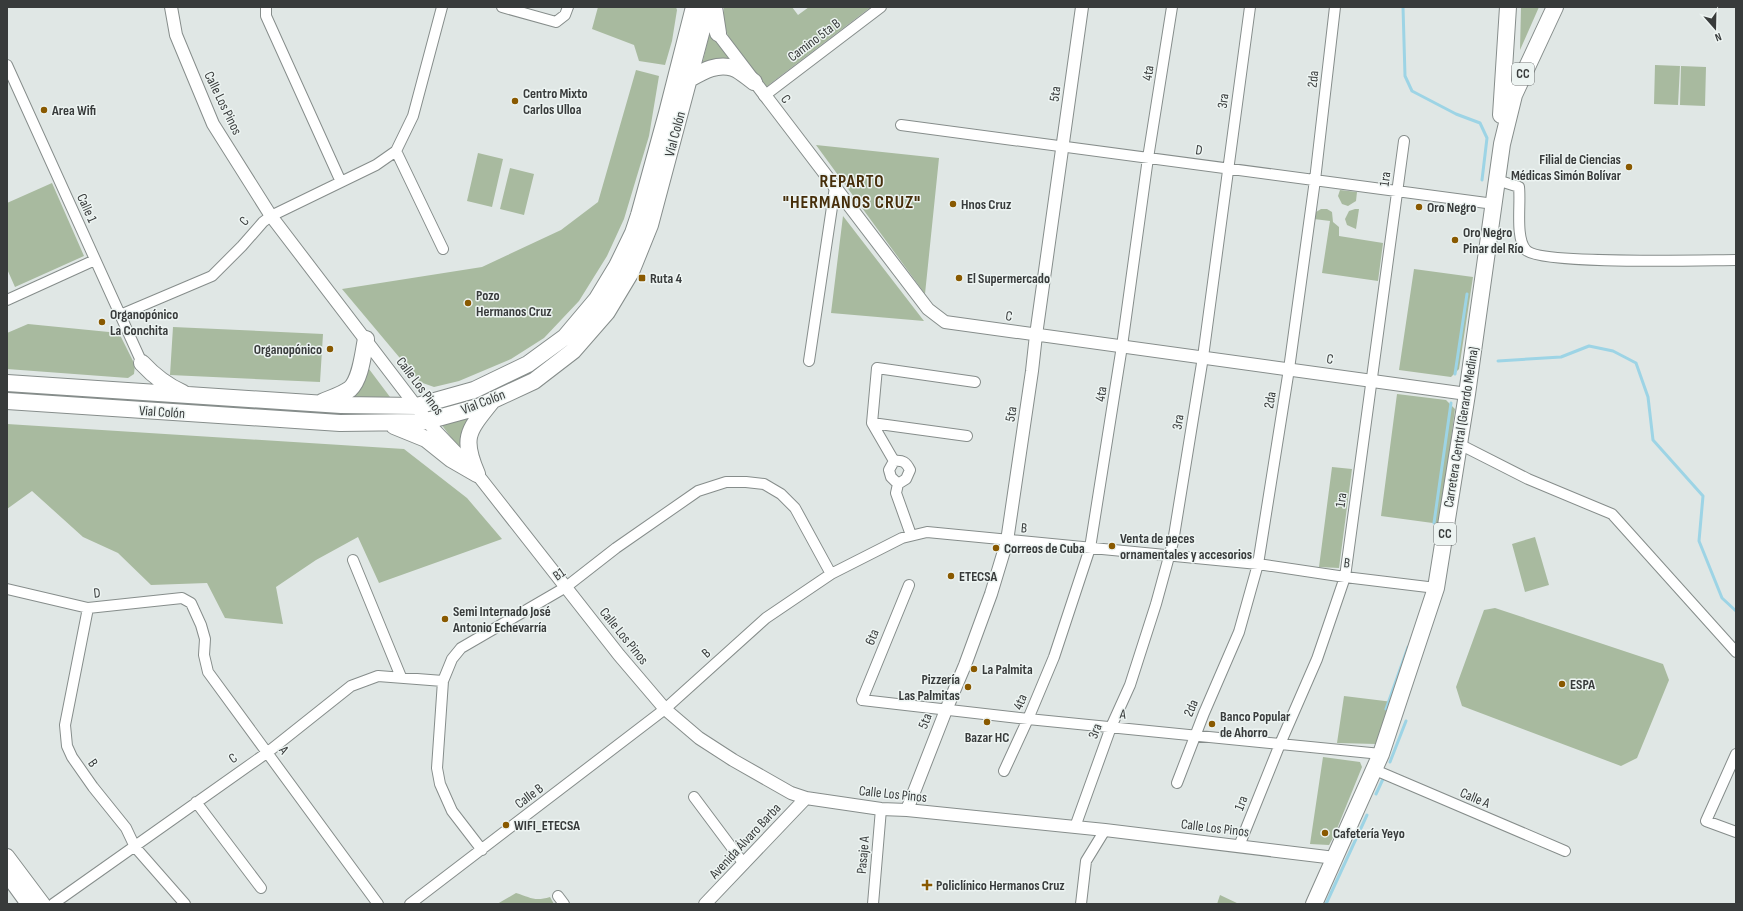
<svg xmlns="http://www.w3.org/2000/svg" width="1743" height="911" viewBox="0 0 1743 911" font-family="'Sofia Sans Condensed',sans-serif">
<style>
.green{fill:#a8ba9f}
.lines{fill:none;stroke-linecap:round;stroke-linejoin:round}
.stream{stroke:#9dd4e5;stroke-width:3}
.minor-casing{stroke:#868d8b;stroke-width:12}
.tertiary-casing{stroke:#868d8b;stroke-width:14}
.secondary-casing{stroke:#868d8b;stroke-width:16}
.primary-casing{stroke:#868d8b;stroke-width:18}
.minor{stroke:#fff;stroke-width:10}
.tertiary{stroke:#fff;stroke-width:12}
.secondary{stroke:#fff;stroke-width:14}
.primary{stroke:#fff;stroke-width:16}
.poi-dot{fill:#895900;stroke:#edf4f2;stroke-width:1.5}
.labels{text-anchor:middle;dominant-baseline:central;stroke-width:3;stroke-linejoin:round;paint-order:stroke}
.shield{fill:#edf4f2;stroke:#6e7272;stroke-width:1}
.shield-label{font-size:13px;font-weight:bold;fill:#383b3b}
.street-label{font-size:14px;fill:#383b3b;stroke:#edf4f2}
.poi-label{font-size:14px;font-weight:bold;fill:#383b3b;stroke:#edf4f2;text-anchor:start}
.district-label{font-size:18px;font-weight:bold;letter-spacing:1px;fill:#462e0a;stroke:#edf4f2}
</style>
<rect width="100%" height="100%" fill="#e0e7e5"/>
<path class="green" d="M598,7H676L677,10L672,41L665,65L639,61L634,45L592,29Z
M724,7H792L798,15L809,7H871L766,87L728,36L723,21Z
M1521,7H1539L1520,50Z
M710,31L734,61L702,65Z
M1655,65L1680,66L1678,105L1654,104Z
M1681,66L1706,67L1705,106L1680,105Z
M636,70L659,76L649,136L624,219L607,256L579,301L544,338L511,359L459,381L434,387L420,382L342,289L482,267L561,230L598,202Z
M816,145L939,158L925,294Z
M478,153L503,159L492,207L467,201Z
M510,168L534,174L524,215L500,209Z
M52,183L84,256L15,287L7,269V203Z
M1340,190L1357,192L1356,201L1348,206L1342,204L1338,196Z
M1321,209H1327L1332,212L1333,222L1339,227V236L1383,243L1378,281L1322,273L1330,221L1314,219L1316,212Z
M1355,209H1359L1356,229L1347,225L1345,219L1349,211Z
M843,216L924,321L831,313Z
M1414,269L1473,277L1459,369L1451,377L1399,370Z
M28,324L119,333L135,365L134,374L128,378L7,369V333Z
M173,327L323,334L320,382L170,375Z
M366,365L393,401H344Z
M7,389L290,408V414L7,395Z
M1397,394L1446,400L1455,409L1440,524L1381,516Z
M471,416L464,455L441,424Z
M7,424L404,449L467,498L502,539L379,583L358,537L316,560L276,587L283,624L225,618L207,583L151,585L118,553L83,537L32,491L7,509Z
M1332,467L1352,469L1339,568L1319,567Z
M1535,537L1549,585L1525,592L1512,544Z
M1495,608L1663,664L1669,680L1637,758L1621,766L1462,706L1456,687L1484,610Z
M1344,696L1393,702L1376,744L1337,743Z
M1323,757L1360,762L1362,767L1334,836L1329,845L1310,844Z
M516,893C530,897 534,902 550,897L554,904H497Z
M1220,895L1239,904H1217Z"/>
<g class="lines">
<path class="stream" d="M1403,7L1405,76L1412,91L1456,114L1480,123L1487,138L1482,180
M1498,361L1561,357L1589,346L1613,351L1636,363L1648,397L1653,440L1703,496L1699,541L1722,598L1736,611
M1455,374L1467,294
M1434,523L1451,403
M1386,709L1408,647
M1390,762L1406,721
M1376,794L1383,779
M1326,904L1367,815"/>
<defs>
<path id="minor" d="M266,7V16L341,182
M502,7L556,22L565,15L568,7
M7,65L142,363
M764,96L881,7
M901,125L1494,204
M396,151L413,116L442,7
M396,151L443,249
M1497,180L1519,187C1521,204 1515,238 1526,250C1539,265 1707,260 1736,260
M7,300L95,260
M120,315L212,276L242,246L263,222L271,216L376,165L396,151
M809,361L835,187
M872,423L967,436
M1459,444L1528,479L1612,514L1736,652
M894,461C903,460 906,462 910,470L906,479L898,484
M911,535L896,493L898,484L891,477L889,470L894,461L872,423L877,368L975,382
M353,560L401,677
M909,585L862,700L1028,719L1381,754
M7,589L88,608L182,598L191,603L201,625L205,639L204,655L208,672L378,904
M88,608L65,725L67,746L72,757L93,787L126,828L135,847L185,904
M1736,754L1706,821L1736,832
M1375,770L1565,851
M1004,771L1028,719L1054,657L1090,548L1122,346L1148,158L1172,7
M1177,783L1204,713L1239,632L1258,564L1289,369L1315,180L1335,7
M694,797L744,864
M196,802L261,888
M1075,827L1111,727L1130,685L1156,604L1173,542L1203,357L1250,7
M1239,846L1280,744L1317,659L1345,577L1404,141
M482,850L452,811L440,784L437,768L443,681L452,659L461,648L566,587L616,548L698,491L726,482H746L764,484L781,494L795,508L831,574
M558,896L564,904
M53,904L268,752L351,686L378,676L443,681
M410,904L665,709L766,618L831,574L902,538L927,532L1258,564L1345,577L1436,588
M873,904L881,809
M1081,904L1086,861L1105,830"/>
<path id="tertiary" d="M171,7L176,35L213,124L271,216L432,427L477,474L619,655L665,709L699,738L733,760L791,793L806,798L881,809L907,810L1105,830L1335,858
M713,27L928,309L945,322L1467,394
M907,810L946,710L965,665L991,594L1007,541L1032,371L1036,335L1082,7
M705,904L806,798"/>
<path id="secondary" d="M7,856L43,904
M7,875L28,904"/>
<path id="primary" d="M714,7L718,33
M684,82C699,74 715,62 733,68C740,70 748,78 754,82
M1501,115L1508,7
M142,363C154,376 167,386 183,393
M7,383L341,405L417,406L474,390L528,364L565,337L597,299L617,266L633,233L639,215L667,113L694,7
M7,401L340,423L417,422L427,421L478,407L534,381L573,351L607,312L631,272L650,225L708,7
M322,402C331,398 342,395 350,389C361,379 363,353 366,339
M394,426L426,439L451,459L477,474
M477,474C461,437 468,431 492,401
M1314,904L1381,754L1436,588L1467,394L1502,144L1514,95L1555,7"/>
</defs>
<use href="#minor" class="minor-casing"/>
<use href="#tertiary" class="tertiary-casing"/>
<use href="#secondary" class="secondary-casing"/>
<use href="#primary" class="primary-casing"/>
<use href="#minor" class="minor"/>
<use href="#tertiary" class="tertiary"/>
<use href="#secondary" class="secondary"/>
<use href="#primary" class="primary"/>
</g>
<g class="poi-dot">
<circle cx="515" cy="101" r="4"/>
<circle cx="44" cy="110" r="4"/>
<circle cx="1629" cy="167" r="4"/>
<circle cx="953" cy="204" r="4"/>
<circle cx="1419" cy="207" r="4"/>
<circle cx="1455" cy="240" r="4"/>
<rect x="638" y="274" width="8" height="8" rx="2"/>
<circle cx="959" cy="278" r="4"/>
<circle cx="468" cy="303" r="4"/>
<circle cx="102" cy="322" r="4"/>
<circle cx="330" cy="349" r="4"/>
<circle cx="1112" cy="546" r="4"/>
<circle cx="996" cy="548" r="4"/>
<circle cx="951" cy="576" r="4"/>
<circle cx="445" cy="619" r="4"/>
<circle cx="974" cy="669" r="4"/>
<circle cx="1562" cy="684" r="4"/>
<circle cx="968" cy="687" r="4"/>
<circle cx="987" cy="722" r="4"/>
<circle cx="1212" cy="724" r="4"/>
<circle cx="506" cy="825" r="4"/>
<circle cx="1325" cy="833" r="4"/>
<path d="M925 879h4v4h4v4h-4v4h-4v-4h-4v-4h4z"/>
</g>
<g class="labels">
<g class="shield">
<rect x="1512" y="63" width="22" height="22" rx="3"/>
<rect x="1434" y="523" width="22" height="22" rx="3"/>
</g>
<g class="shield-label">
<text x="1523" y="74">CC</text>
<text x="1445" y="534">CC</text>
</g>
<g class="street-label">
<text transform="translate(814 40) rotate(-37)">Camino 5ta B</text>
<text transform="translate(1148 73) rotate(-81)">4ta</text>
<text transform="translate(1313 79) rotate(-84)">2da</text>
<text transform="translate(1055 94) rotate(-83)">5ta</text>
<text transform="translate(786 99) rotate(52)">C</text>
<text transform="translate(1223 101) rotate(-82)">3ra</text>
<text transform="translate(223 103) rotate(64)">Calle Los Pinos</text>
<text transform="translate(675 134) rotate(-75)">Vial Colón</text>
<text transform="translate(1199 150) rotate(8)">D</text>
<text transform="translate(1385 179) rotate(-83)">1ra</text>
<text transform="translate(87 208) rotate(66)">Calle 1</text>
<text transform="translate(244 221) rotate(-49)">C</text>
<text transform="translate(1009 316) rotate(8)">C</text>
<text transform="translate(1330 359) rotate(8)">C</text>
<text transform="translate(420 386) rotate(53)">Calle Los Pinos</text>
<text transform="translate(1101 394) rotate(-81)">4ta</text>
<text transform="translate(1270 400) rotate(-81)">2da</text>
<text transform="translate(483 402) rotate(-21)">Vial Colón</text>
<text transform="translate(162 412) rotate(4)">Vial Colón</text>
<text transform="translate(1011 414) rotate(-81)">5ta</text>
<text transform="translate(1178 422) rotate(-81)">3ra</text>
<text transform="translate(1461 427) rotate(-81)">Carretera Central (Gerardo Medina)</text>
<text transform="translate(1341 500) rotate(-82)">1ra</text>
<text transform="translate(1024 528) rotate(5)">B</text>
<text transform="translate(1347 563) rotate(7)">B</text>
<text transform="translate(559 574) rotate(-35)">B1</text>
<text transform="translate(97 593) rotate(-6)">D</text>
<text transform="translate(624 636) rotate(51)">Calle Los Pinos</text>
<text transform="translate(872 637) rotate(-68)">6ta</text>
<text transform="translate(706 653) rotate(-42)">B</text>
<text transform="translate(1020 702) rotate(-67)">4ta</text>
<text transform="translate(1191 708) rotate(-67)">2da</text>
<text transform="translate(1123 714) rotate(6)">A</text>
<text transform="translate(925 721) rotate(-69)">5ta</text>
<text transform="translate(1095 731) rotate(-69)">3ra</text>
<text transform="translate(284 750) rotate(54)">A</text>
<text transform="translate(233 758) rotate(-35)">C</text>
<text transform="translate(93 763) rotate(55)">B</text>
<text transform="translate(893 794) rotate(6)">Calle Los Pinos</text>
<text transform="translate(529 796) rotate(-37)">Calle B</text>
<text transform="translate(1475 798) rotate(23)">Calle A</text>
<text transform="translate(1241 803) rotate(-68)">1ra</text>
<text transform="translate(1215 828) rotate(7)">Calle Los Pinos</text>
<text transform="translate(745 841) rotate(-47)">Avenida Álvaro Barba</text>
<text transform="translate(863 855) rotate(-85)">Pasaje A</text>
</g>
<g class="poi-label">
<text x="523" y="93">Centro Mixto<tspan x="523" dy="16">Carlos Ulloa</tspan></text>
<text x="52" y="110">Area Wifi</text>
<text x="1621" y="159" text-anchor="end">Filial de Ciencias<tspan x="1621" dy="16">Médicas Simón Bolívar</tspan></text>
<text x="961" y="204">Hnos Cruz</text>
<text x="1427" y="207">Oro Negro</text>
<text x="1463" y="232">Oro Negro<tspan x="1463" dy="16">Pinar del Río</tspan></text>
<text x="650" y="278">Ruta 4</text>
<text x="967" y="278">El Supermercado</text>
<text x="476" y="295">Pozo<tspan x="476" dy="16">Hermanos Cruz</tspan></text>
<text x="110" y="314">Organopónico<tspan x="110" dy="16">La Conchita</tspan></text>
<text x="322" y="349" text-anchor="end">Organopónico</text>
<text x="1120" y="538">Venta de peces<tspan x="1120" dy="16">ornamentales y accesorios</tspan></text>
<text x="1004" y="548">Correos de Cuba</text>
<text x="959" y="576">ETECSA</text>
<text x="453" y="611">Semi Internado José<tspan x="453" dy="16">Antonio Echevarría</tspan></text>
<text x="982" y="669">La Palmita</text>
<text x="960" y="679" text-anchor="end">Pizzería<tspan x="960" dy="16">Las Palmitas</tspan></text>
<text x="1570" y="684">ESPA</text>
<text x="1220" y="716">Banco Popular<tspan x="1220" dy="16">de Ahorro</tspan></text>
<text x="987" y="737" text-anchor="middle">Bazar HC</text>
<text x="514" y="825">WIFI_ETECSA</text>
<text x="1333" y="833">Cafetería Yeyo</text>
<text x="936" y="885">Policlínico Hermanos Cruz</text>
</g>
<g class="district-label">
<text x="852" y="181">REPARTO<tspan x="852" dy="21">"HERMANOS CRUZ"</tspan></text>
</g>
</g>
<rect width="1743" height="911" fill="none" stroke="#383b3b" stroke-width="16"/>
<g transform="translate(1715 28) rotate(160)" stroke="#edf4f2" stroke-width="3" paint-order="stroke">
<path d="M0-3L7 15L0 10L-7 15Z" fill="#383b3b"/>
<text y="-6" font-size="11" font-weight="bold" text-anchor="middle" fill="#383b3b">N</text>
</g>
</svg>
